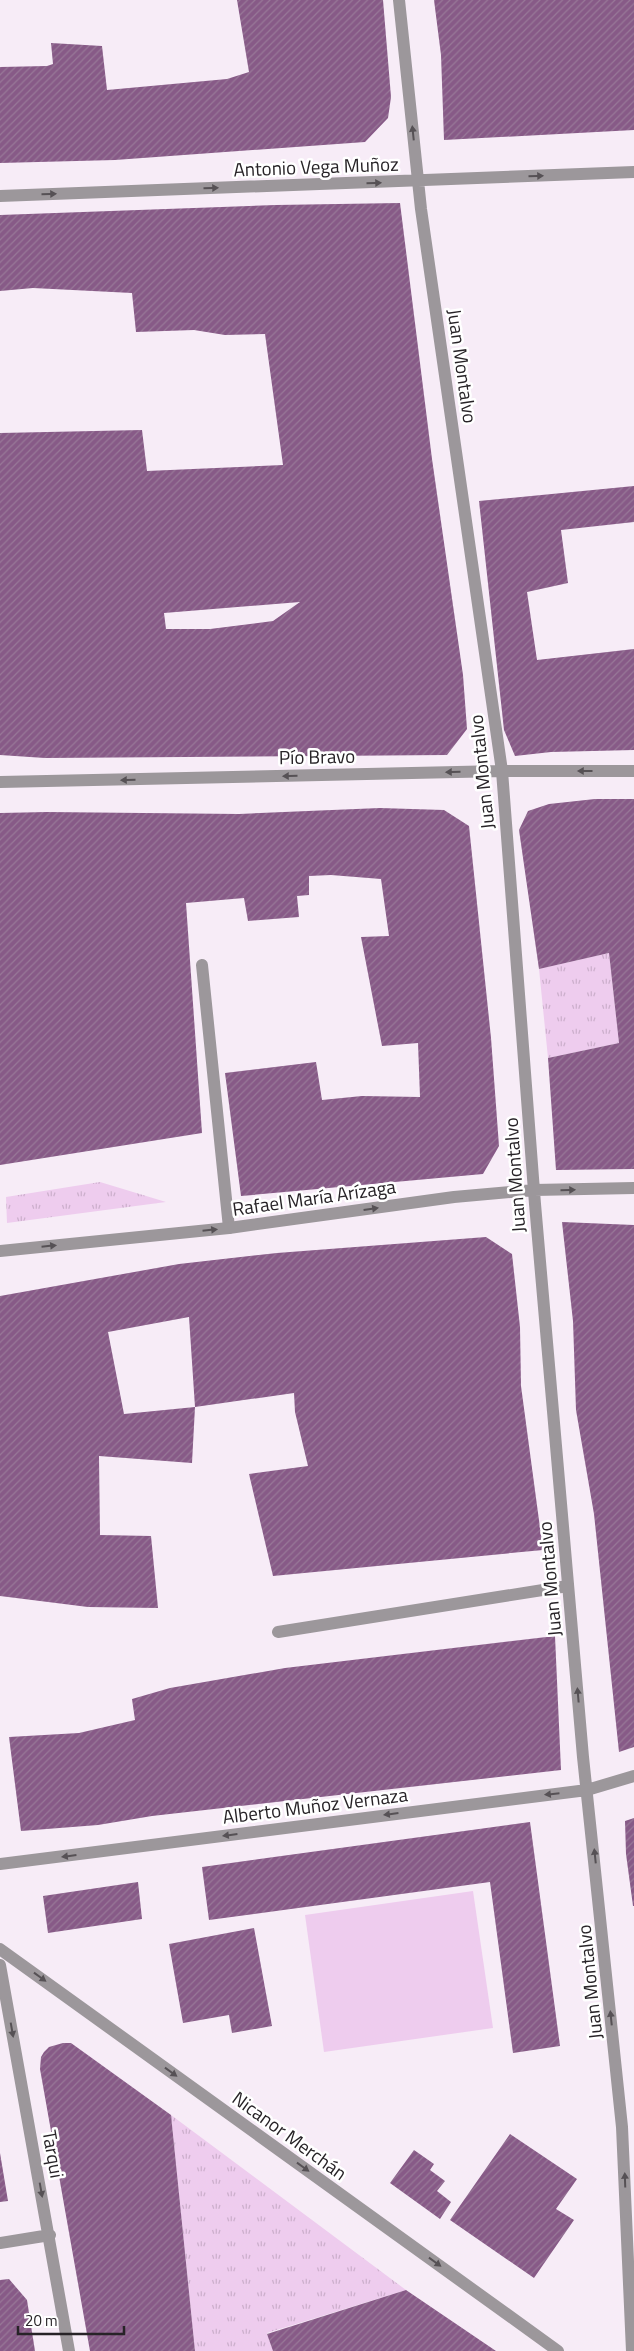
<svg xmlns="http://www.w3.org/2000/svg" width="634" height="2351" viewBox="0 0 634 2351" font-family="'Titillium Web',sans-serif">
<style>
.grass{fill:url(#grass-tufts)}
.pitch{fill:#ece}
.building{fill:url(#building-hatch);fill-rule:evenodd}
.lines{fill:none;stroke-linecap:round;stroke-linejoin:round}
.service{stroke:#9c979b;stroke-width:12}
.minor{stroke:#9c979b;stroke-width:12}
.oneway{fill:#565155}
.labels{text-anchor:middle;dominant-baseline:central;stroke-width:5;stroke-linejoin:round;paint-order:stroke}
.street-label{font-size:19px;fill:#272327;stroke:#fff}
</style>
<defs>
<pattern id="grass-tufts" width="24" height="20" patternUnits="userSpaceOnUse" patternTransform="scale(1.25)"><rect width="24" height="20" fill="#ece"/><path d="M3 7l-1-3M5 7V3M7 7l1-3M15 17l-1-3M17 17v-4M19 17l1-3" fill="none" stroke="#ccafcc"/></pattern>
<pattern id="building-hatch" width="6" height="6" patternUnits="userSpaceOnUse" patternTransform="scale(1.25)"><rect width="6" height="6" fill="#875a87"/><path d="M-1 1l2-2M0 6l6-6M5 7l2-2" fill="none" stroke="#987898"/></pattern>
</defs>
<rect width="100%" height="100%" fill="#f7ecf7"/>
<path class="grass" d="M609,953L619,1043L548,1058L539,969Z
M100,1182L166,1202L7,1223L6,1197Z
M171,2115L406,2290L267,2333L273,2351H195Z"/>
<path class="pitch" d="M473,1891L493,2028L324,2052L305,1915Z"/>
<path class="building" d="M237,0H383L391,97L388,118L365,142L115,160L0,163V67L47,66L53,64L51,43L102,46L107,90L227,79L249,72Z
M434,0H634V130L444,140L441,55Z
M400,203L432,459L463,675L467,729L447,755L45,758L0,755V433L142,430L147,471L283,465L265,334L225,335L194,330L136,332L132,293L33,288L0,291V215L276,205ZM300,602L273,621L210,629H166L164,613Z
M634,486V522L561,530L568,583L527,592L537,660L634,649V750L551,752L515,756L504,730L479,501Z
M595,799H634V1169L556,1170L548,1058L619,1043L609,953L539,969L519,830L528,811L549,804Z
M380,808L444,810L469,826L491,1038L499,1146L483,1174L241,1196L225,1073L316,1062L322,1100L362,1096L420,1097L418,1043L382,1046L361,937L389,936L381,879L331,875L309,876V895L297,896L299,917L248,921L244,898L186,903L202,1133L0,1165V813L47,812L239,814Z
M562,1222L634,1225V1747L619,1752L594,1514L576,1410L573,1321Z
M486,1237L512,1254L520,1327L521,1386L543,1550L273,1576L249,1474L308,1466L295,1412L294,1393L195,1407L189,1317L108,1332L124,1414L195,1407L192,1463L99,1456L100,1535L151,1536L158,1608L88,1607L0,1596V1296L179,1264L277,1253Z
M555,1636L561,1770L152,1816L98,1825L21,1831L9,1737L79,1733L135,1720L132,1699L170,1688L285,1668Z
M634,1818V1906H633L626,1854L625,1821Z
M530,1822L560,2046L513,2053L490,1882L209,1920L202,1867Z
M138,1882L142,1919L48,1933L43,1896Z
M254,1928L272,2026L232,2033L229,2015L183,2023L169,1944Z
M63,2043H71L171,2115L195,2351H90L40,2069L41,2057L44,2052L49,2047Z
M510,2134L577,2179L556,2209L574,2220L534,2278L450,2220Z
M414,2150L434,2164L430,2170L445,2181L437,2191L451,2202L440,2219L390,2183Z
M0,2153L8,2201L0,2202Z
M9,2279L27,2300L35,2351H0V2280Z
M406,2290L496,2351H273L267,2334Z"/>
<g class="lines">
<path class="service" d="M202,965L229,1228
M278,1632L568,1586"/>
<path class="minor" d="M399,0L421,209L502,771L535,1204L583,1757L622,2127L632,2351
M0,196L634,172
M0,782L502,771H634
M0,1251L229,1228L454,1197L534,1190L634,1188
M0,1864L587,1790L634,1776
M0,1949L558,2351
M0,1965L69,2351
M0,2243L50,2235"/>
</g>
<defs><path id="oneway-solid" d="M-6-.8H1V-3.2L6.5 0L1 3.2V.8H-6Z" transform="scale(1.25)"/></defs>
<g class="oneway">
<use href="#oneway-solid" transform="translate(413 133) rotate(-96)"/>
<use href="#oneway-solid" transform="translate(536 176) rotate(-2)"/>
<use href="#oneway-solid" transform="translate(374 183) rotate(-2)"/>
<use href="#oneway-solid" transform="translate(211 188) rotate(-2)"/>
<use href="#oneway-solid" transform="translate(49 194) rotate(-2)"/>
<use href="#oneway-solid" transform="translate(585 771) rotate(180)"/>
<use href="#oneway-solid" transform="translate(453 772) rotate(179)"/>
<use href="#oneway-solid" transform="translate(290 776) rotate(179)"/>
<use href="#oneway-solid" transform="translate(128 780) rotate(179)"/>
<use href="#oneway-solid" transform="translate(568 1190) rotate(-1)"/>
<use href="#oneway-solid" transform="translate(371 1209) rotate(-8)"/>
<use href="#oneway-solid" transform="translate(210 1230) rotate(-6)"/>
<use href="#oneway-solid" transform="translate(49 1246) rotate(-6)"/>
<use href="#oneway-solid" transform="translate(578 1695) rotate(-95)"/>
<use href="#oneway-solid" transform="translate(552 1794) rotate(174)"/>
<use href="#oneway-solid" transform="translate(391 1814) rotate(173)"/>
<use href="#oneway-solid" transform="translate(230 1835) rotate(173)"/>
<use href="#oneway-solid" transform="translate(69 1856) rotate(173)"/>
<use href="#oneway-solid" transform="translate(595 1856) rotate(-96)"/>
<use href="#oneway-solid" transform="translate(40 1977) rotate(36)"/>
<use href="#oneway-solid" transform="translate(611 2018) rotate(-96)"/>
<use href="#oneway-solid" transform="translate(12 2030) rotate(80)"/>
<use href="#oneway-solid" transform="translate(171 2072) rotate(36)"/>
<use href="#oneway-solid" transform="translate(303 2167) rotate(36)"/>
<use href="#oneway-solid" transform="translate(625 2180) rotate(-92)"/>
<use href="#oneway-solid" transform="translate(41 2190) rotate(80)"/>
<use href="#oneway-solid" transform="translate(435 2262) rotate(36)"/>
</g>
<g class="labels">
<g class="street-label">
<text transform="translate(316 166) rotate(-2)">Antonio Vega Muñoz</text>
<text transform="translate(463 366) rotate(82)">Juan Montalvo</text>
<text transform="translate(317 756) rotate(-1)">Pío Bravo</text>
<text transform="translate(481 772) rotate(-96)">Juan Montalvo</text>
<text transform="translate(514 1175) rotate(-94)">Juan Montalvo</text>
<text transform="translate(314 1197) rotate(-8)">Rafael María Arízaga</text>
<text transform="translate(549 1579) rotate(-95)">Juan Montalvo</text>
<text transform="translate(315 1805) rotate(-7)">Alberto Muñoz Vernaza</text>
<text transform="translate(589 1982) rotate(-96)">Juan Montalvo</text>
<text transform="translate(290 2135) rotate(36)">Nicanor Merchán</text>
<text transform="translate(54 2154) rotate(80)">Tarqui</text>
</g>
</g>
<path d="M18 2326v8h106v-8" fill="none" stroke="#272327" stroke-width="2.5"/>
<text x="25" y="2326" font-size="15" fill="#272327" stroke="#ffffff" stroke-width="4" paint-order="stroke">20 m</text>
</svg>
